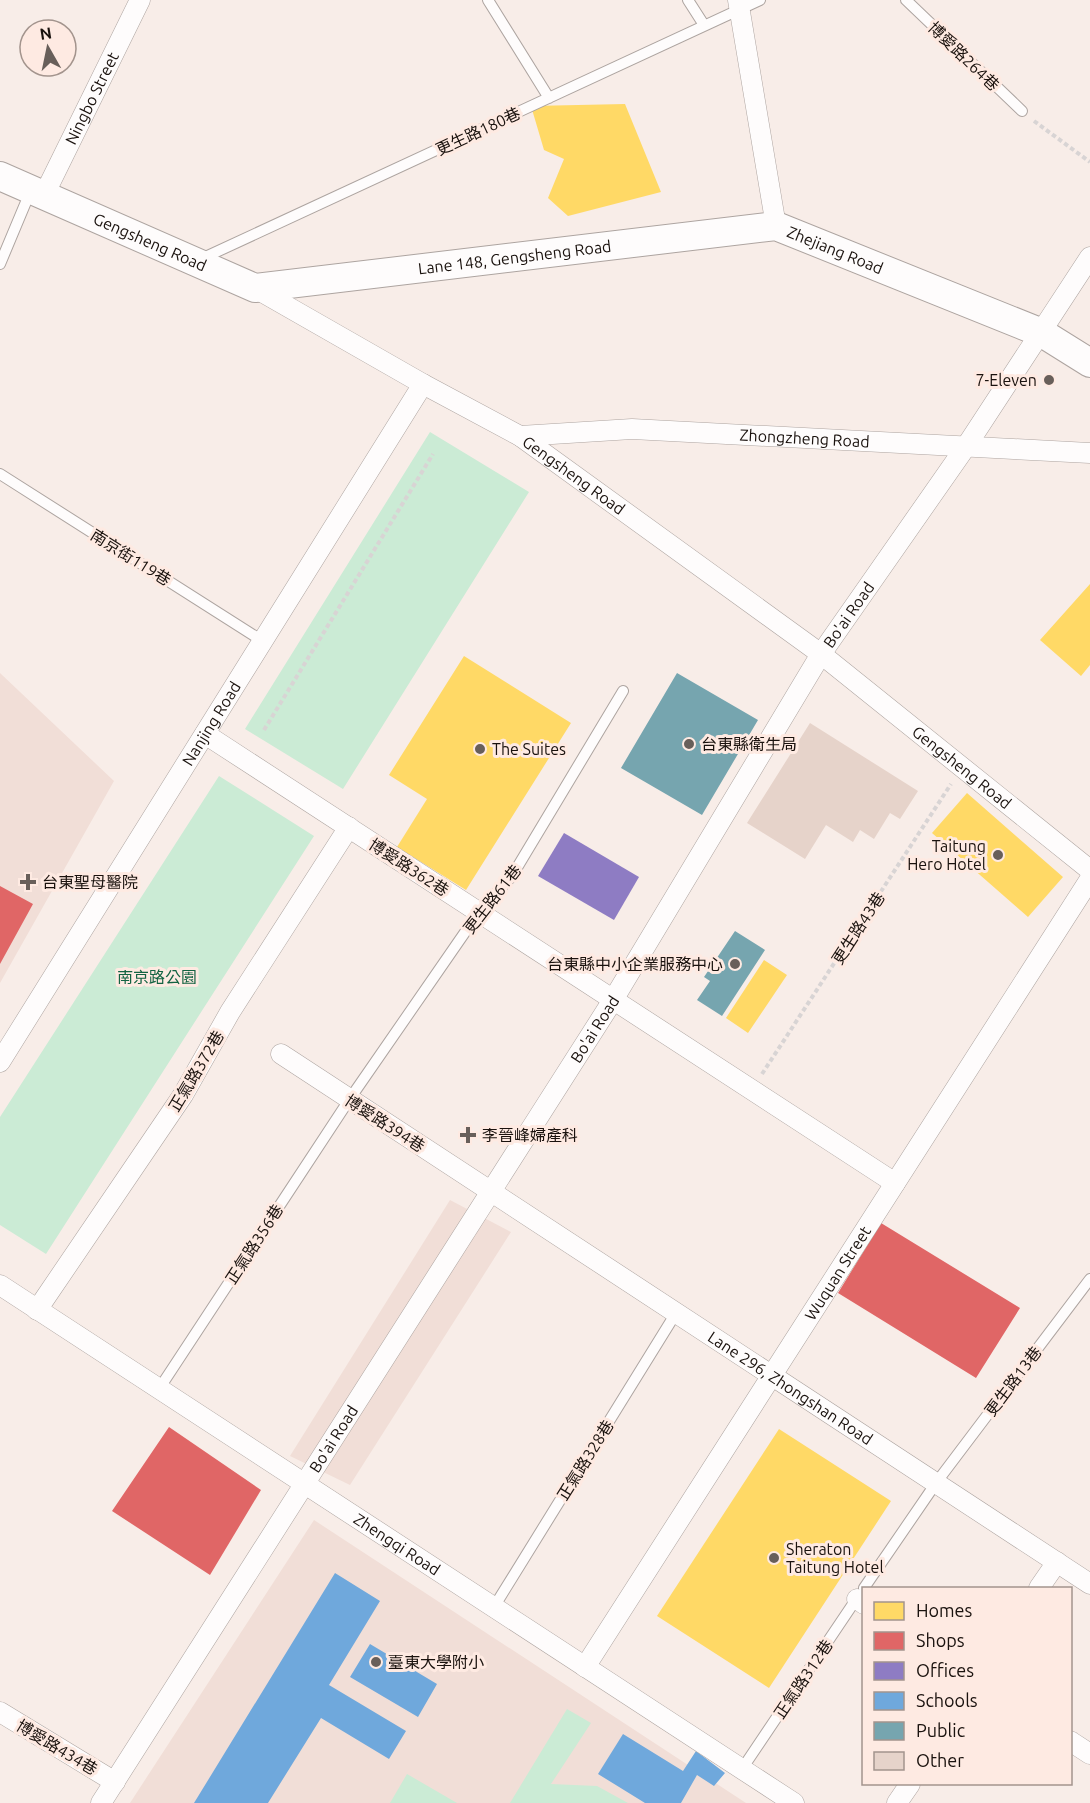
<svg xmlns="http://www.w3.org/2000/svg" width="1090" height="1803" viewBox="0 0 1090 1803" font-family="Ubuntu,'Noto Sans TC',sans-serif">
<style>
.built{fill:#f1ded7}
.green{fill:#cbebd5}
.homes{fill:#ffd966}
.shops{fill:#e06666}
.offices{fill:#8e7cc3}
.schools{fill:#6fa8dc}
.public{fill:#76a5af}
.building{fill:#e6d3ca}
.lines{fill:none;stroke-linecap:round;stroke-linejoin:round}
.lane-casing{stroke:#ada4a0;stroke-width:12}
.street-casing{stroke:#ada4a0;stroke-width:21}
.secondary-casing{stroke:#ada4a0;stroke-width:30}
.path{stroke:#d8d4d4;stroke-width:4;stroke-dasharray:4.5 3;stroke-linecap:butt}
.lane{stroke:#fefcfc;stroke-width:10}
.street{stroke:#fefcfc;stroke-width:20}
.secondary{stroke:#fefcfc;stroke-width:28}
.poi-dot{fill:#685f5a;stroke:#feeae2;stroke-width:2}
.labels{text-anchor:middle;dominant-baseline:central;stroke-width:6;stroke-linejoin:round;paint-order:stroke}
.street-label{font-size:16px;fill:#1a120e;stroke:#feeae2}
.poi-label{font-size:16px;fill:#1a120e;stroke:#feeae2;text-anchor:start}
.park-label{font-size:16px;fill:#136342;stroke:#feeae2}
</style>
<rect width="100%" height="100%" fill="#f8ede8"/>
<path class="built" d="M0,673L114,781L0,983Z
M450,1200L511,1232L350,1485L290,1456Z
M314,1520L746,1803H130Z"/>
<path class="green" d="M430,432L529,492L343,789L245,729Z
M219,776L314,836L46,1254L0,1225V1117Z
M567,1709L591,1723L551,1784L597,1786L628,1803H510Z
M407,1774L457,1803H390Z"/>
<path class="homes" d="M625,104L661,192L568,216L548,198L564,159L544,150L531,106Z
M1090,584V665L1081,676L1040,640Z
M464,656L571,723L466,890L397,847L427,799L389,775Z
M967,793L1063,877L1028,917L932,833Z
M764,960L787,975L748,1033L726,1018Z
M779,1429L891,1501L769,1688L657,1616Z"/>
<path class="shops" d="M0,886L33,904L0,964Z
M881,1223L1020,1308L976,1378L838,1293Z
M169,1427L261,1490L210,1575L112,1511Z"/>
<path class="offices" d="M564,833L639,877L614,920L538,876Z"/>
<path class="schools" d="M335,1573L380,1601L329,1685L406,1731L389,1759L321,1718L268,1803H194Z
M370,1644L437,1684L418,1717L350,1677Z
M623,1734L683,1771L696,1751L725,1773L714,1786L697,1775L681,1803H645L598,1774Z"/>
<path class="public" d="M677,673L758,720L702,815L621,768Z
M735,931L765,950L722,1016L697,1000L710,981L704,977Z"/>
<path class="building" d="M810,723L918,791L900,819L890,813L874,839L860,830L853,842L826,825L805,859L747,823Z"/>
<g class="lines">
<defs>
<path id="lane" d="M488,0L549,98
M688,0L704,25
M906,0L1022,111
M201,259L760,0
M0,264L31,190
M0,474L261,640
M159,1389L349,1100L479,912L512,876L623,691
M864,1588L936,1483L1090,1279
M494,1607L676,1313
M742,1769L859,1595"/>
<g id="street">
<path d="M738,0L776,226"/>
<path id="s1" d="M44,195L140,0"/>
<path id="s2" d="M255,288L423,384L520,436L821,654L1090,870"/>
<path id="s3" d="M520,436L632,429L1090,453"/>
<path d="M205,734L895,1183"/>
<path id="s4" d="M281,1054L1090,1584"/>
<path id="s5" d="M0,1062L423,384"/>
<path id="s6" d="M0,1285L794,1803"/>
<path d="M37,1310L183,1095L230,1012L349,827"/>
<path d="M1039,1588L1057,1562"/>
<path d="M857,1599L864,1604"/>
<path id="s7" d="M585,1667L1090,879"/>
<path d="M0,1712L115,1782"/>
<path d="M1070,1741L1090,1754"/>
<path id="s8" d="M101,1803L613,1000L821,654L967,445L1090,257"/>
<path d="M897,1803L910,1784"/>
</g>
<g id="secondary">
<path id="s9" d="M0,176L255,288L776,226L1042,333L1090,363"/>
</g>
</defs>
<use href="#lane" class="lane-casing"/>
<use href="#street" class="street-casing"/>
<use href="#secondary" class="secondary-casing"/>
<path class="path" d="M1034,121L1090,162
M264,730L433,454
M762,1074L951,784"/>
<use href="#lane" class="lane"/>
<use href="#street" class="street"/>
<use href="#secondary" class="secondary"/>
</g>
<g class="poi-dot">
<circle cx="1049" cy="380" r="6"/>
<circle cx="689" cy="744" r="6"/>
<circle cx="480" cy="749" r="6"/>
<circle cx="998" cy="855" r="6"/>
<path d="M25 873h6v6h6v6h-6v6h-6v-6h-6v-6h6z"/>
<circle cx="735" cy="964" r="6"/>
<path d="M465 1126h6v6h6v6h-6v6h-6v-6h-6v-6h6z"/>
<circle cx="774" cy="1558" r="6"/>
<circle cx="376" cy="1662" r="6"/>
</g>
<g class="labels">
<g class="street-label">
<text transform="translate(964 56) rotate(44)">博愛路264巷</text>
<text stroke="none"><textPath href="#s1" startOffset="108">Ningbo Street</textPath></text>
<text transform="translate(478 131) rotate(-25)">更生路180巷</text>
<text stroke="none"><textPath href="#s9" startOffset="164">Gengsheng Road</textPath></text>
<text stroke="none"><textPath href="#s9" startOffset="867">Zhejiang Road</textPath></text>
<text stroke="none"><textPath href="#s9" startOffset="540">Lane 148, Gengsheng Road</textPath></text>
<text stroke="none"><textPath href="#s3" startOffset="285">Zhongzheng Road</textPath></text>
<text stroke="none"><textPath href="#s2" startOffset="370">Gengsheng Road</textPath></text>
<text transform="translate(131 557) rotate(32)">南京街119巷</text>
<text stroke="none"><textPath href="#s8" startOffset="1404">Bo'ai Road</textPath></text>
<text stroke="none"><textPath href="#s5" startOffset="399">Nanjing Road</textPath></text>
<text stroke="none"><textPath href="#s2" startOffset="856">Gengsheng Road</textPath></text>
<text transform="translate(409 867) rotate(33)">博愛路362巷</text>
<text transform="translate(492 899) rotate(-52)">更生路61巷</text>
<text transform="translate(858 928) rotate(-57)">更生路43巷</text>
<text stroke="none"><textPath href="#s8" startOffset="918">Bo'ai Road</textPath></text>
<text transform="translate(196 1071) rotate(-59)">正氣路372巷</text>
<text transform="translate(385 1123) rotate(33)">博愛路394巷</text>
<text transform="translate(254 1244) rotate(-57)">正氣路356巷</text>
<text stroke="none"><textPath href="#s7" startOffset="468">Wuquan Street</textPath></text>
<text transform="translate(1013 1381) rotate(-53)">更生路13巷</text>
<text stroke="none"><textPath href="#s4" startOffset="609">Lane 296, Zhongshan Road</textPath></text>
<text stroke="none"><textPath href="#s8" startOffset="432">Bo'ai Road</textPath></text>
<text transform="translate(585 1460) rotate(-58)">正氣路328巷</text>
<text stroke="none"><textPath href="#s6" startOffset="474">Zhengqi Road</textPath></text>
<text transform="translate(803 1679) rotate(-56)">正氣路312巷</text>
<text transform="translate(57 1747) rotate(31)">博愛路434巷</text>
</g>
<g class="poi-label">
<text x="1037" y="380" text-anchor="end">7-Eleven</text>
<text x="701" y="744">台東縣衛生局</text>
<text x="492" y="749">The Suites</text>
<text x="986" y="846" text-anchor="end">Taitung<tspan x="986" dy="18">Hero Hotel</tspan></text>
<text x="42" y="882">台東聖母醫院</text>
<text x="723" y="964" text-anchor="end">台東縣中小企業服務中心</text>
<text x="482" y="1135">李晉峰婦產科</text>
<text x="786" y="1549">Sheraton<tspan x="786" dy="18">Taitung Hotel</tspan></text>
<text x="388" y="1662">臺東大學附小</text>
</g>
<g class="park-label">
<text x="157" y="977">南京路公園</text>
</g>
</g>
<rect x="862" y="1587" width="210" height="198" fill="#feeae2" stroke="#a3948d" stroke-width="1.5"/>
<rect x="874" y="1602" width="30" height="18" fill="#ffd966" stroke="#a3948d" stroke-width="1.5"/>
<text x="916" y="1617" font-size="18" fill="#1a120e">Homes</text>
<rect x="874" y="1632" width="30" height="18" fill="#e06666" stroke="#a3948d" stroke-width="1.5"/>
<text x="916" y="1647" font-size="18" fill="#1a120e">Shops</text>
<rect x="874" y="1662" width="30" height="18" fill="#8e7cc3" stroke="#a3948d" stroke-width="1.5"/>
<text x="916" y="1677" font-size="18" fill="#1a120e">Offices</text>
<rect x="874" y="1692" width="30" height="18" fill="#6fa8dc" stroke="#a3948d" stroke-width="1.5"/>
<text x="916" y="1707" font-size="18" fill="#1a120e">Schools</text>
<rect x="874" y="1722" width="30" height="18" fill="#76a5af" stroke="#a3948d" stroke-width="1.5"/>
<text x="916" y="1737" font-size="18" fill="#1a120e">Public</text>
<rect x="874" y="1752" width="30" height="18" fill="#e6d3ca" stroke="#a3948d" stroke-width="1.5"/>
<text x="916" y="1767" font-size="18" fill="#1a120e">Other</text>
<g transform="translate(48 48) rotate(351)"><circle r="28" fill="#feeae2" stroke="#a3948d" stroke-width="1.5"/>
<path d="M0-4.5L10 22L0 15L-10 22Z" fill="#685f5a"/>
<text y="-9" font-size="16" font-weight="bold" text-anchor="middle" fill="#1a120e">N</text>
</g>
</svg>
